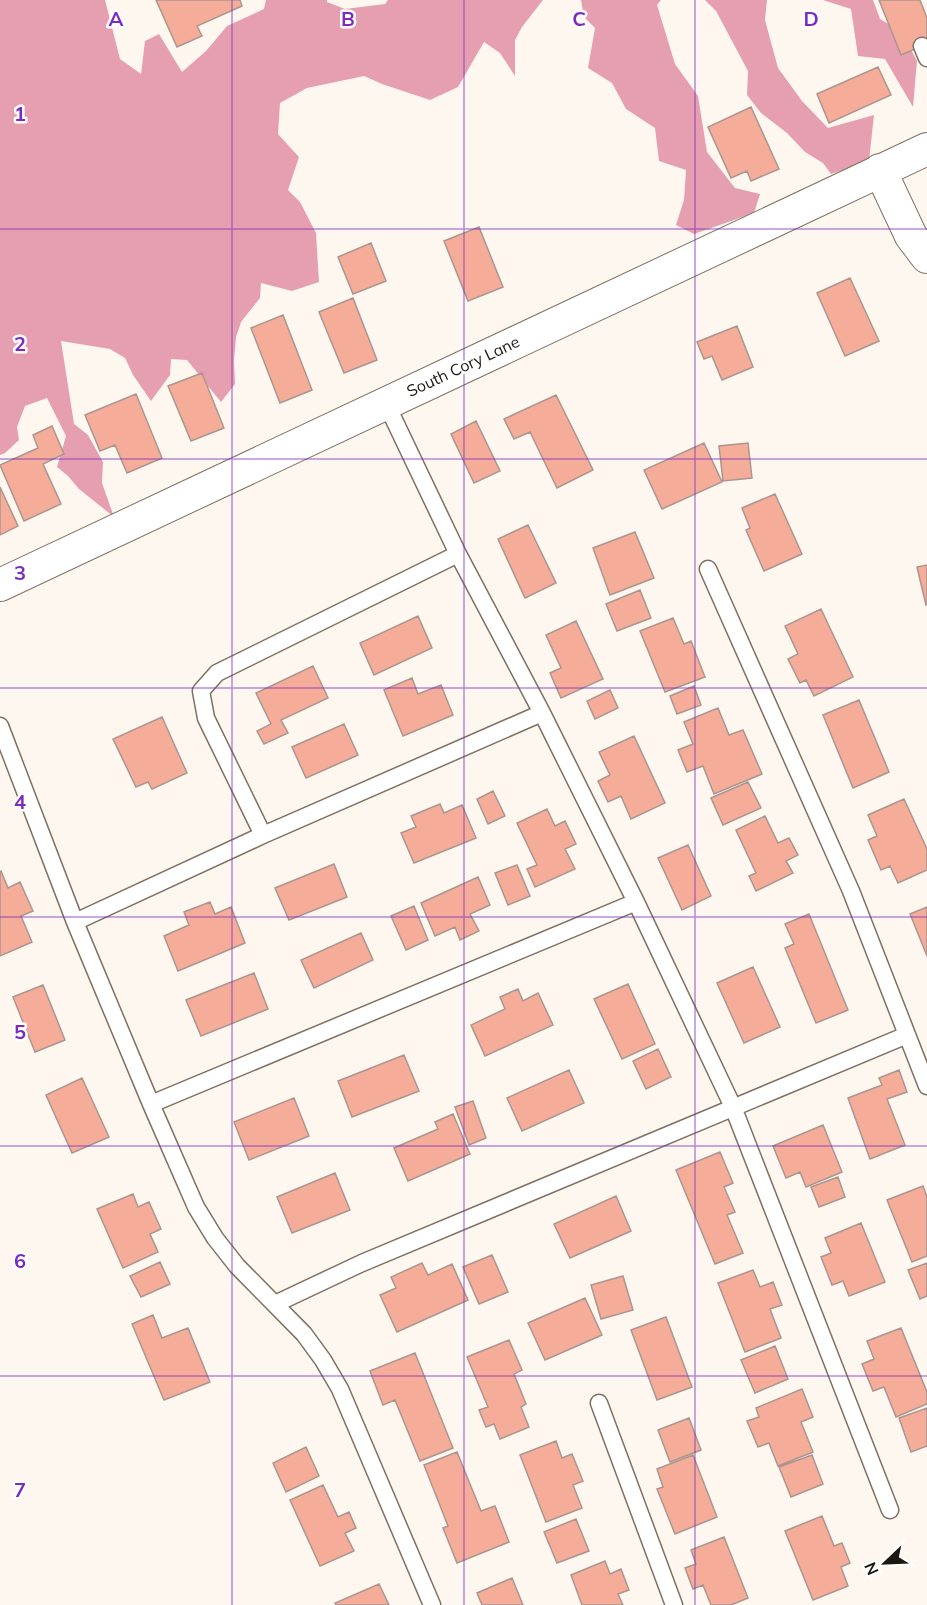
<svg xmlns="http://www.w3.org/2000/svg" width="927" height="1605" viewBox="0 0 927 1605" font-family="Mulish,sans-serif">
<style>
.forest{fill:#e69eb1}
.building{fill:#f5ad99;stroke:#ac958f;stroke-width:1.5}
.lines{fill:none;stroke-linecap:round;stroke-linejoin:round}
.lane-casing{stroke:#7e7161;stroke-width:19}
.street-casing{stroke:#7e7161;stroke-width:34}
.lane{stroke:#fff;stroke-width:16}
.street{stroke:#fff;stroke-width:32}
.grid{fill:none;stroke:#7b2cbf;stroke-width:1.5;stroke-opacity:0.55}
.labels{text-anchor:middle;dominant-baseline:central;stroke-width:5;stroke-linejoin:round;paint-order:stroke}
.street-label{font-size:16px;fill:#1c1711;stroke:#fff}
.grid-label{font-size:20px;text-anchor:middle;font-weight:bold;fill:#7b2cbf;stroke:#fff;stroke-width:5;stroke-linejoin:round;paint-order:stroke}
</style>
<rect width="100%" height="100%" fill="#fef7f0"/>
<path class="forest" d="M0,0H105L120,59L141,74L145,41L159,34L182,72L206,51L227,26L264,9L266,0H327V2L345,9L385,4L388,0H543L522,27L515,40V76L500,53L484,42L458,87L430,100L382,84L364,76L307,88L280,103L278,134L299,157L288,190L300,202L316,233L319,282L292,291L261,283L260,298L241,322L236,337L234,360L235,384L221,402L187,360L171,359L170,375L151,401L133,375L125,358L110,349L61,341L74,424L88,435L103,462L102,483L114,517L79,489L68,476L57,467L66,436L47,398L25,406L17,427L19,440L5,453L0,455Z
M581,0H661L657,5L675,64L698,96L707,152L735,188L760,194L754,213L694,234L676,225L684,200L686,170L659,161L655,128L626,109L612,83L588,68L595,28L584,17Z
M705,0H767L765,20L778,68L802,101L828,128L874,115L869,161L831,174L823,163L805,152L787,133L761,113L747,95L748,71L716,11Z
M823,0H873L880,19L902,32L917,61L913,107L885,59L858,56L851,9Z"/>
<path class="building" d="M156,0H240L242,6L197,26L202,36L177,47Z
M879,0H920L927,18V44L901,55Z
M878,67L891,95L829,123L817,94Z
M751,107L779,169L751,181L747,171L731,178L708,127Z
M479,227L503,287L468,301L444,241Z
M371,243L386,281L353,294L338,257Z
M850,278L879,341L845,356L817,293Z
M353,298L377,360L344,373L319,312Z
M283,315L312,390L280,403L251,328Z
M737,326L753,367L722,380L712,356L704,359L697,342Z
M202,373L224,428L191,441L168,386Z
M136,394L162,458L127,473L115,445L100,451L85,415Z
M556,395L593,470L557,488L530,432L514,439L504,419Z
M476,421L500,471L474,483L451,434Z
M52,426L64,454L43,464L61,504L24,521L0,465L38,448L33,435Z
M704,443L722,482L662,509L644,470Z
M748,443L752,478L723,481L719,446Z
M0,487L18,526L0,535Z
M775,494L802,554L764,571L746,530L750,528L742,508Z
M528,525L556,583L525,598L498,539Z
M635,532L654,578L610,595L593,548Z
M927,565V604L926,605L917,567Z
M640,590L651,618L617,631L606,604Z
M821,609L853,677L814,696L806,680L800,683L788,659L798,654L785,626Z
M418,616L432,648L374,675L360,643Z
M673,618L684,644L691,641L705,677L665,692L640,631Z
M576,621L603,679L561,698L550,673L561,668L546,635Z
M313,666L328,698L281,720L288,733L264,744L257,731L271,724L256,693Z
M412,678L418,694L441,685L453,715L403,736L384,690Z
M694,686L701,705L677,714L670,696Z
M610,690L618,708L595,719L587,701Z
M859,700L889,772L853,788L823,715Z
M718,708L729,735L743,730L762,774L714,794L703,766L687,772L678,750L693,744L684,722Z
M162,717L187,773L152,789L148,782L136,787L113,739Z
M344,724L358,755L306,778L292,747Z
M634,736L665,803L631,819L621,796L608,802L598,781L610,775L599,752Z
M748,782L761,808L723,825L711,798Z
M493,791L505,816L488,824L477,799Z
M904,799L927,849V870L898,883L890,866L881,870L868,840L877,836L868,815Z
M440,804L444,813L462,805L476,838L414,863L401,833L416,827L411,816Z
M547,809L555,826L565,821L576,844L565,849L575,869L535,887L527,869L537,865L517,823Z
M765,816L778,843L789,838L798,855L786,861L793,873L756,891L749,876L756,873L736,830Z
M688,845L711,896L682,910L658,858Z
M334,864L347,897L289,920L275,888Z
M517,865L530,896L508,905L495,873Z
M1,871L8,888L20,882L33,911L21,916L32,942L0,956V872Z
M478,877L490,905L470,914L479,931L460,940L455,927L435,936L421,903Z
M210,902L215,914L231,907L245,943L178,971L164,936L189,925L184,912Z
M414,906L428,940L406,950L391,916Z
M927,907V956L910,914Z
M809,914L848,1010L816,1023L785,948L794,944L785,924Z
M361,933L373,960L314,988L301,960Z
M753,967L780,1027L744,1043L717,983Z
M254,973L268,1009L201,1036L186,1000Z
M628,984L655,1044L622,1059L594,999Z
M43,985L65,1040L35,1052L13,997Z
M518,989L523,1001L538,993L553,1025L485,1056L471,1025L505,1009L500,997Z
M658,1049L671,1077L646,1089L633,1061Z
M404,1055L419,1091L352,1117L338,1081Z
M569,1070L584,1103L522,1131L507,1098Z
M899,1070L907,1092L887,1099L905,1145L870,1159L848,1098L882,1085L879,1078Z
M82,1078L109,1137L72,1153L46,1095Z
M294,1098L309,1136L249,1160L234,1122Z
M473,1101L486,1138L469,1145L455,1107Z
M453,1114L470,1154L408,1181L394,1148L438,1129L435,1122Z
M823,1125L842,1172L806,1187L800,1172L786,1178L773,1146Z
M720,1152L733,1183L724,1187L735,1212L727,1215L743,1253L715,1264L676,1170Z
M335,1173L350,1210L292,1233L277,1197Z
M838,1177L845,1197L819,1207L811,1187Z
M923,1186L927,1197V1256L912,1262L887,1200Z
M133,1194L138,1207L149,1202L161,1229L150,1234L158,1252L123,1268L97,1209Z
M616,1196L631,1231L570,1258L554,1224Z
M861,1223L885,1282L849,1296L843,1281L832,1285L821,1257L831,1253L825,1238Z
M492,1255L508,1292L479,1304L463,1267Z
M160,1262L170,1284L141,1297L130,1276Z
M422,1263L428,1275L452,1264L468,1300L397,1332L380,1295L396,1288L391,1277Z
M927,1263V1296L920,1299L908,1270Z
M753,1270L760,1287L773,1282L782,1305L770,1309L781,1338L745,1352L718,1283Z
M623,1276L633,1310L601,1319L591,1285Z
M585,1298L602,1335L545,1360L528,1323Z
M153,1315L162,1338L188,1328L210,1382L164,1400L132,1324Z
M666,1317L692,1387L657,1400L631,1330Z
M901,1328L927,1392V1404L896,1417L884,1387L873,1391L862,1364L874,1359L867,1341Z
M509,1340L522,1370L514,1374L526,1404L521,1407L529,1427L500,1439L494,1424L486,1427L479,1410L488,1407L467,1357Z
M775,1346L788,1379L755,1393L741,1360Z
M415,1353L453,1448L420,1461L395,1400L383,1405L370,1371Z
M802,1389L813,1417L801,1422L813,1452L778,1466L769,1443L758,1447L747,1421L759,1417L756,1408Z
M927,1408V1446L911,1452L899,1418Z
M689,1418L701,1450L670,1462L658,1430Z
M556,1441L562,1458L572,1454L583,1481L573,1485L582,1508L546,1522L520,1455Z
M306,1447L319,1476L286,1492L273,1463Z
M457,1452L481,1511L495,1506L509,1542L457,1563L443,1528L448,1526L424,1465Z
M693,1455L717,1517L675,1534L657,1489L663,1487L657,1469Z
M812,1455L823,1484L791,1497L779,1467Z
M323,1485L338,1517L349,1512L356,1528L345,1533L354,1551L320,1566L290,1500Z
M822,1516L834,1546L842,1543L850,1563L841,1567L848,1586L813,1600L785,1531Z
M576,1519L589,1551L557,1563L544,1532Z
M724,1537L748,1598L731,1605H711L703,1585L693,1589L685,1568L696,1564L691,1550Z
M605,1561L610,1574L621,1569L629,1590L618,1594L623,1605H582L571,1575Z
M512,1578L523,1605H482L477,1593Z
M379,1584L389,1605H336L335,1603Z"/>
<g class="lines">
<defs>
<path id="lane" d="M922,46L927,58
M386,403L458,554L542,713L636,902L733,1107L890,1510
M708,569L851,891L927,1086
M0,726L75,922L151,1104L196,1207L215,1238L237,1266L304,1334L323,1360L340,1389L432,1605
M263,835L206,718L201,691L217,673L458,554
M75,922L263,835L542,713
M151,1104L636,902
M275,1304L362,1263L907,1035
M599,1403L674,1605"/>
<path id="street" d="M880,170L911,236L927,257
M0,585L927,149"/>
</defs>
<use href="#lane" class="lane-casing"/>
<use href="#street" class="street-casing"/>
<use href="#lane" class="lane"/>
<use href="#street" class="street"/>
</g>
<path class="grid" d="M232,0V1605M464,0V1605M695,0V1605M0,229H927M0,459H927M0,688H927M0,917H927M0,1146H927M0,1376H927"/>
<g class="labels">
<g class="street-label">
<text transform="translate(463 366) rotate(-25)">South Cory Lane</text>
</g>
</g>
<g class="grid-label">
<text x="116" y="26">A</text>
<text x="348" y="26">B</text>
<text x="579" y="26">C</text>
<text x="811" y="26">D</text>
<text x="20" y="121">1</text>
<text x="20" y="351">2</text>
<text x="20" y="580">3</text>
<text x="20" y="809">4</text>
<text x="20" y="1039">5</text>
<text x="20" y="1268">6</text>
<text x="20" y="1497">7</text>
</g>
<g transform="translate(885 1563) rotate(247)" stroke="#ffffff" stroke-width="4.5" paint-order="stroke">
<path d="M0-4.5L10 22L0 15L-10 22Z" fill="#1c1711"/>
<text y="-9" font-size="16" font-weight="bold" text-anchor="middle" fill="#1c1711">N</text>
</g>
</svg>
